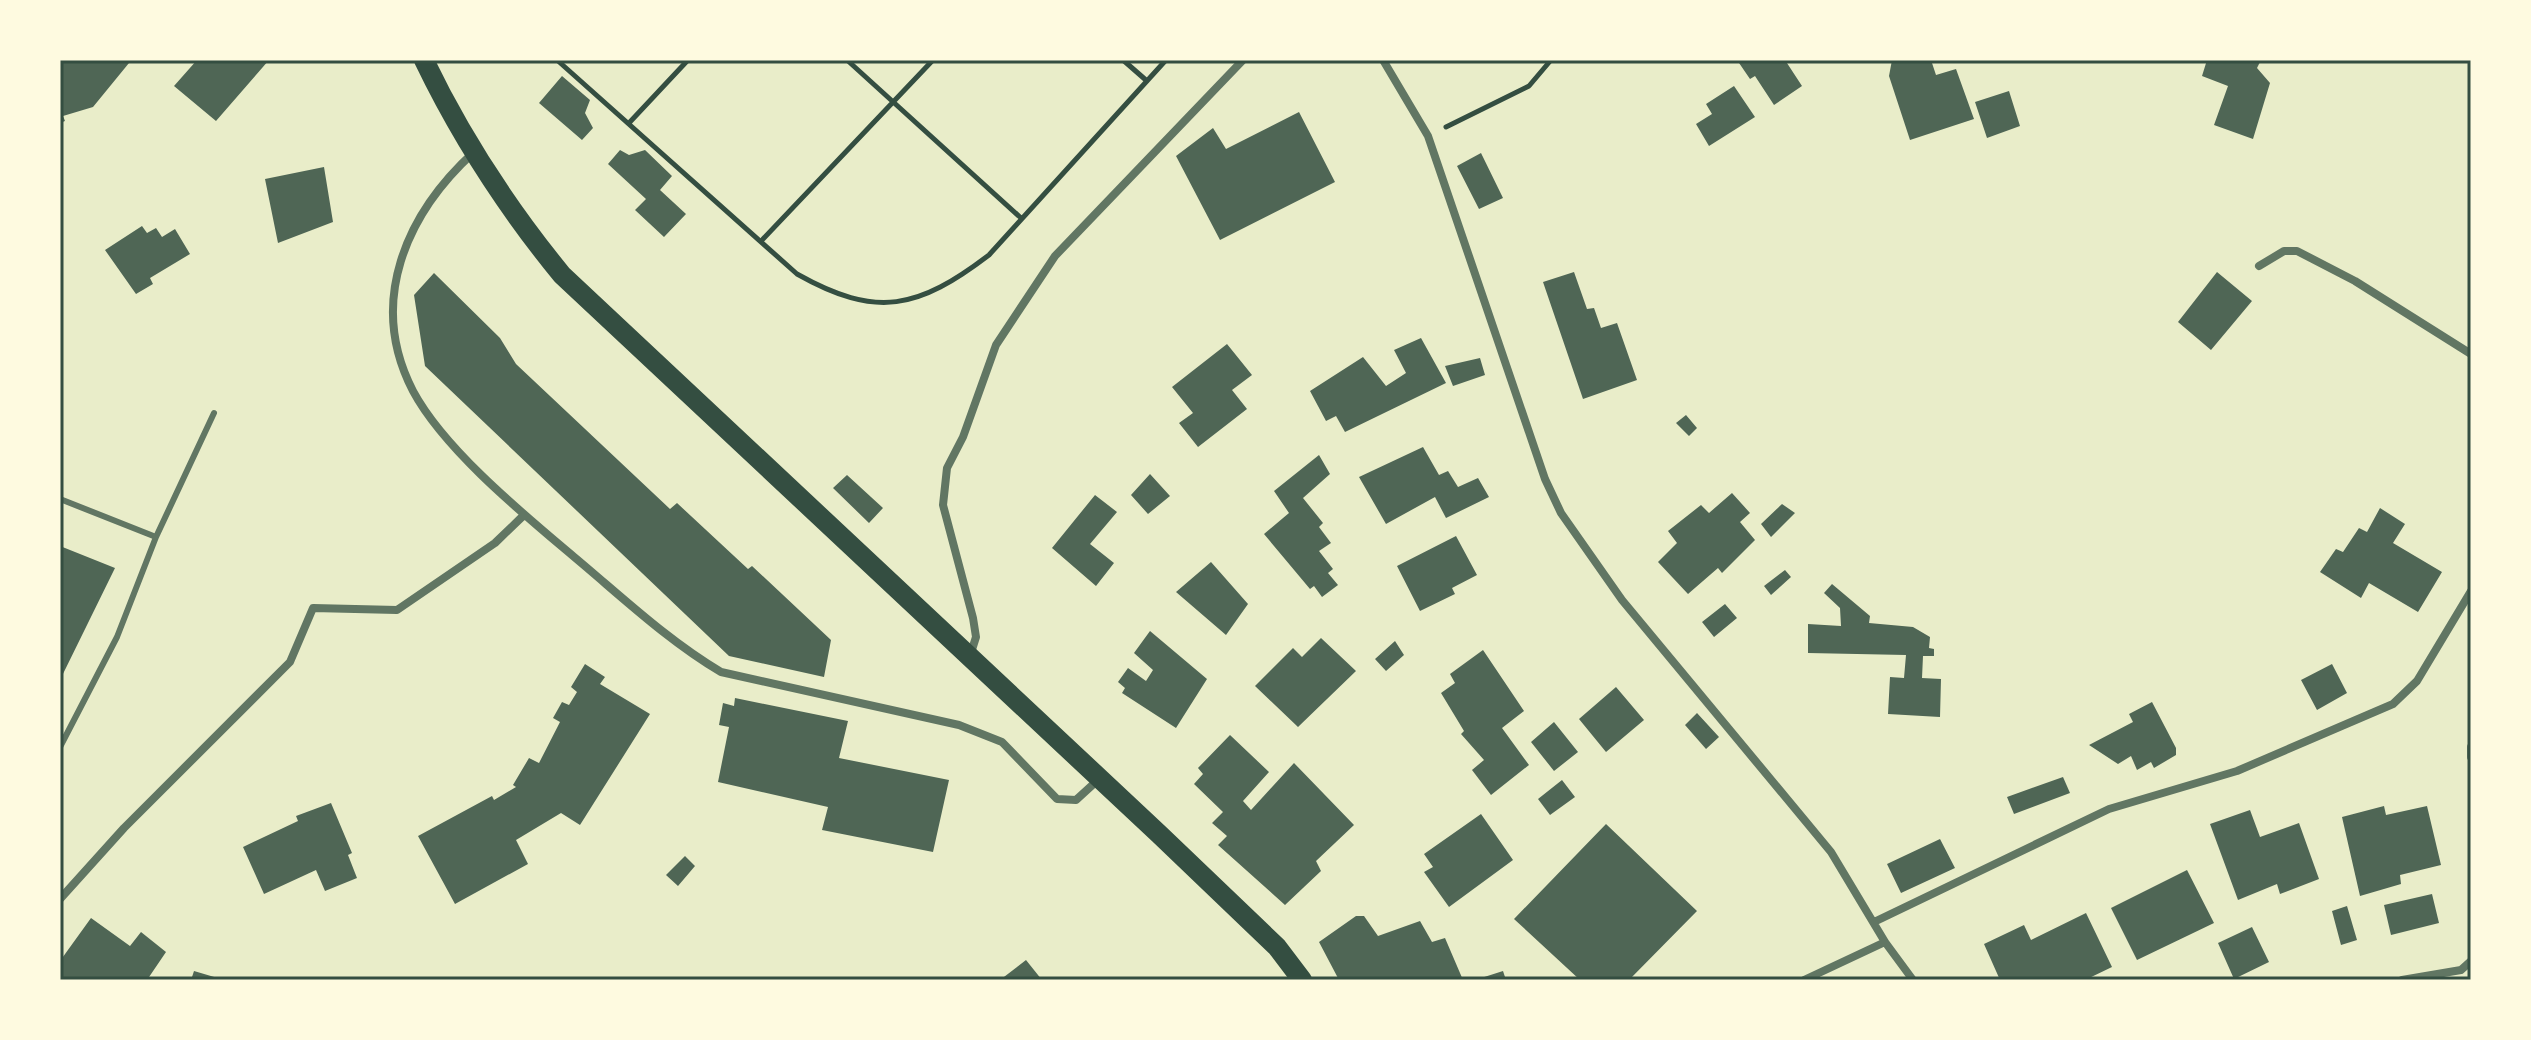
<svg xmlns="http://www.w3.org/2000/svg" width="2531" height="1040" viewBox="0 0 2531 1040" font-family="Inter,sans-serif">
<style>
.building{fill:#4f6655}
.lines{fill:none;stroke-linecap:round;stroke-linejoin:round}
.path{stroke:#344e41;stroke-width:5}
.service{stroke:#617663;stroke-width:6}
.minor{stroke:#617663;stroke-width:8}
.primary{stroke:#344e41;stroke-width:20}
.neatline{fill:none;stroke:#344e41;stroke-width:3}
</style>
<rect width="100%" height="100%" fill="#e9edc9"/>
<path class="building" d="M75,60H128L129,63L93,107L63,116L65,121L60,123V63Z
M197,60H269L216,121L174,86Z
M1737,60H1785L1802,86L1774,105L1755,76L1750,79Z
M1892,60H1931L1936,75L1956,69L1974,119L1910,140L1889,76Z
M2207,60H2261L2257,68L2270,83L2253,139L2214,125L2228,86L2202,76Z
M562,76L590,100L585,113L593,128L582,140L539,103Z
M1734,86L1755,117L1709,146L1696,124L1712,114L1706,104Z
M2009,91L2020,126L1987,138L1975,102Z
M1299,112L1335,182L1220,240L1176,156L1213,128L1226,149Z
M620,150L629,155L645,150L672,176L660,190L686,214L664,237L635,210L646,199L608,164Z
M1481,153L1503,198L1479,209L1457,166Z
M324,167L333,222L278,243L265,179Z
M142,226L147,233L156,228L162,237L175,229L190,254L150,278L153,284L136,294L105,250Z
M1574,272L1587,309L1594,308L1601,328L1617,323L1637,380L1583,399L1543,282Z
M2217,272L2252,301L2211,350L2178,322Z
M434,273L500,338L516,364L670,509L677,503L748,569L752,566L831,640L824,677L729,656L425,366L414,295Z
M1421,338L1446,383L1345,432L1336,416L1326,421L1310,391L1363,357L1386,386L1406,373L1394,350Z
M1227,344L1252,375L1232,390L1247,409L1198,447L1179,423L1193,413L1172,387Z
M1480,358L1485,375L1453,386L1445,366Z
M1686,415L1697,428L1689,436L1676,423Z
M1423,447L1439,475L1448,471L1458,487L1478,478L1489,497L1446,518L1435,497L1386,524L1359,477Z
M1319,455L1330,474L1303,498L1323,523L1319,527L1331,543L1319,551L1333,569L1328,573L1338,585L1322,597L1314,586L1310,589L1264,534L1289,513L1274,491Z
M1150,474L1170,496L1148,514L1131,495Z
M847,475L883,508L869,523L833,488Z
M1732,493L1750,513L1740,522L1755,540L1722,573L1718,568L1688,594L1658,562L1677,543L1668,531L1701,505L1709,513Z
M1095,495L1117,512L1090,544L1114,563L1096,586L1052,548Z
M1782,504L1795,513L1771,537L1761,524Z
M2380,508L2405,524L2393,543L2442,572L2418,612L2369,583L2361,598L2320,572L2336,549L2343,552L2359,528L2367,532Z
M1456,536L1477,575L1452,588L1455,594L1420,611L1397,566Z
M60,546L115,568L60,680Z
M1211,562L1248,604L1226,635L1176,592Z
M1785,570L1791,577L1771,595L1764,586Z
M1832,584L1870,616L1869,623L1913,627L1930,637L1929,648L1934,649V656H1923L1922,678L1941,679L1940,717L1888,714L1890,677L1904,678L1906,655L1808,653V624L1841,626L1840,608L1824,593Z
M1725,604L1737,618L1714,637L1702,622Z
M1150,631L1207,679L1176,728L1122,693L1125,688L1118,682L1128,668L1146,681L1153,670L1134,653Z
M1321,638L1356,671L1298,727L1255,686L1293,648L1302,657Z
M1395,641L1404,655L1386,671L1375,659Z
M1483,650L1524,711L1502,728L1529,765L1491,795L1472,770L1484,760L1461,734L1464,731L1441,693L1455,683L1450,674Z
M585,664L605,677L600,684L650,714L580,825L561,813L516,840L528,864L455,904L418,836L492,796L494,800L516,787L513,785L529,758L539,763L560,722L553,718L562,702L569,705L577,692L571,687Z
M2332,664L2347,693L2317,710L2301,680Z
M1616,687L1644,720L1606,752L1579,719Z
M735,698L848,721L839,758L949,780L933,852L822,830L828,807L718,782L729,727L719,725L723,703L734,706Z
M2152,702L2176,748V755L2154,768L2151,762L2137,770L2131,756L2118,764L2089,745L2133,722L2129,714Z
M1697,713L1719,737L1706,749L1685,725Z
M1554,722L1578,752L1554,771L1531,742Z
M1230,735L1269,772L1243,801L1251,810L1294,763L1354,825L1316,861L1321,871L1285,905L1218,845L1227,836L1212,823L1223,812L1194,784L1203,774L1198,768Z
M2063,777L2070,793L2014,814L2007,797Z
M1562,780L1575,797L1550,815L1538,799Z
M331,803L352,853L348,855L357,878L325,891L316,870L264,894L243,847L298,821L296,816Z
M2384,806L2386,815L2427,806L2441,865L2400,875L2401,884L2360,896L2342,817Z
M2250,810L2260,837L2299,823L2319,879L2280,894L2277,884L2238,900L2210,824Z
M1481,814L1513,860L1449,907L1424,872L1433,867L1424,854Z
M1606,824L1697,911L1629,980H1580L1514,919Z
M1940,839L1955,868L1901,893L1887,864Z
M685,856L695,866L678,886L666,875Z
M2187,870L2214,923L2137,960L2111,908Z
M2432,894L2439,923L2391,935L2384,905Z
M2347,906L2357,940L2341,945L2332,911Z
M2086,913L2112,967L2085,980H2000L1984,944L2024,925L2031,940Z
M1356,916H1364L1378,936L1420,921L1432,942L1445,938L1463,980H1412L1410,977L1402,980H1339L1319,942Z
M91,918L130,946L141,932L166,952L147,980H60V961Z
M2252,927L2269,962L2234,979L2218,943Z
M1026,960L1042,980H1000Z
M194,971L221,979V980H191Z
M1503,971L1506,980H1478V979Z"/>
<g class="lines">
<path class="path" d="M557,60L797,274C877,319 918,309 989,255L1166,60
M847,60L1021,218
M1123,60L1147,81
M629,123L688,60
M1446,127L1529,86L1551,60
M763,239L933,60"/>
<path class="service" d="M60,499L156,537
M60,747L117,637L156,537L214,413"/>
<path class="minor" d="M1383,60L1428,136L1545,479L1561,513L1622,600L1831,852L1885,942L1913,980
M474,152C406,214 367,302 413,391C444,449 522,513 573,556C621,596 667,640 721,672L959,725L1002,742L1057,799L1076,800L1099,779
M2259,266L2284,251H2297L2355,281L2471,354
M970,656L976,637L973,618L943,505L947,468L963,437L996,345L1055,256L1243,60
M2471,747V757
M60,899L124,828L290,662L313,608L397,610L495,543L524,515
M1874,922L2109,809L2237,771L2393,704L2417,681L2471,591
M1804,980L1885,942
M2402,980L2461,970L2471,961"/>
<path class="primary" d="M424,60C461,137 508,209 562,275L1159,834L1277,947L1302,980"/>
</g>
<rect width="2531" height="1040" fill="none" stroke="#fefae0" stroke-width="124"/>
<rect x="62" y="62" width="2407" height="916" class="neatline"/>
</svg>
